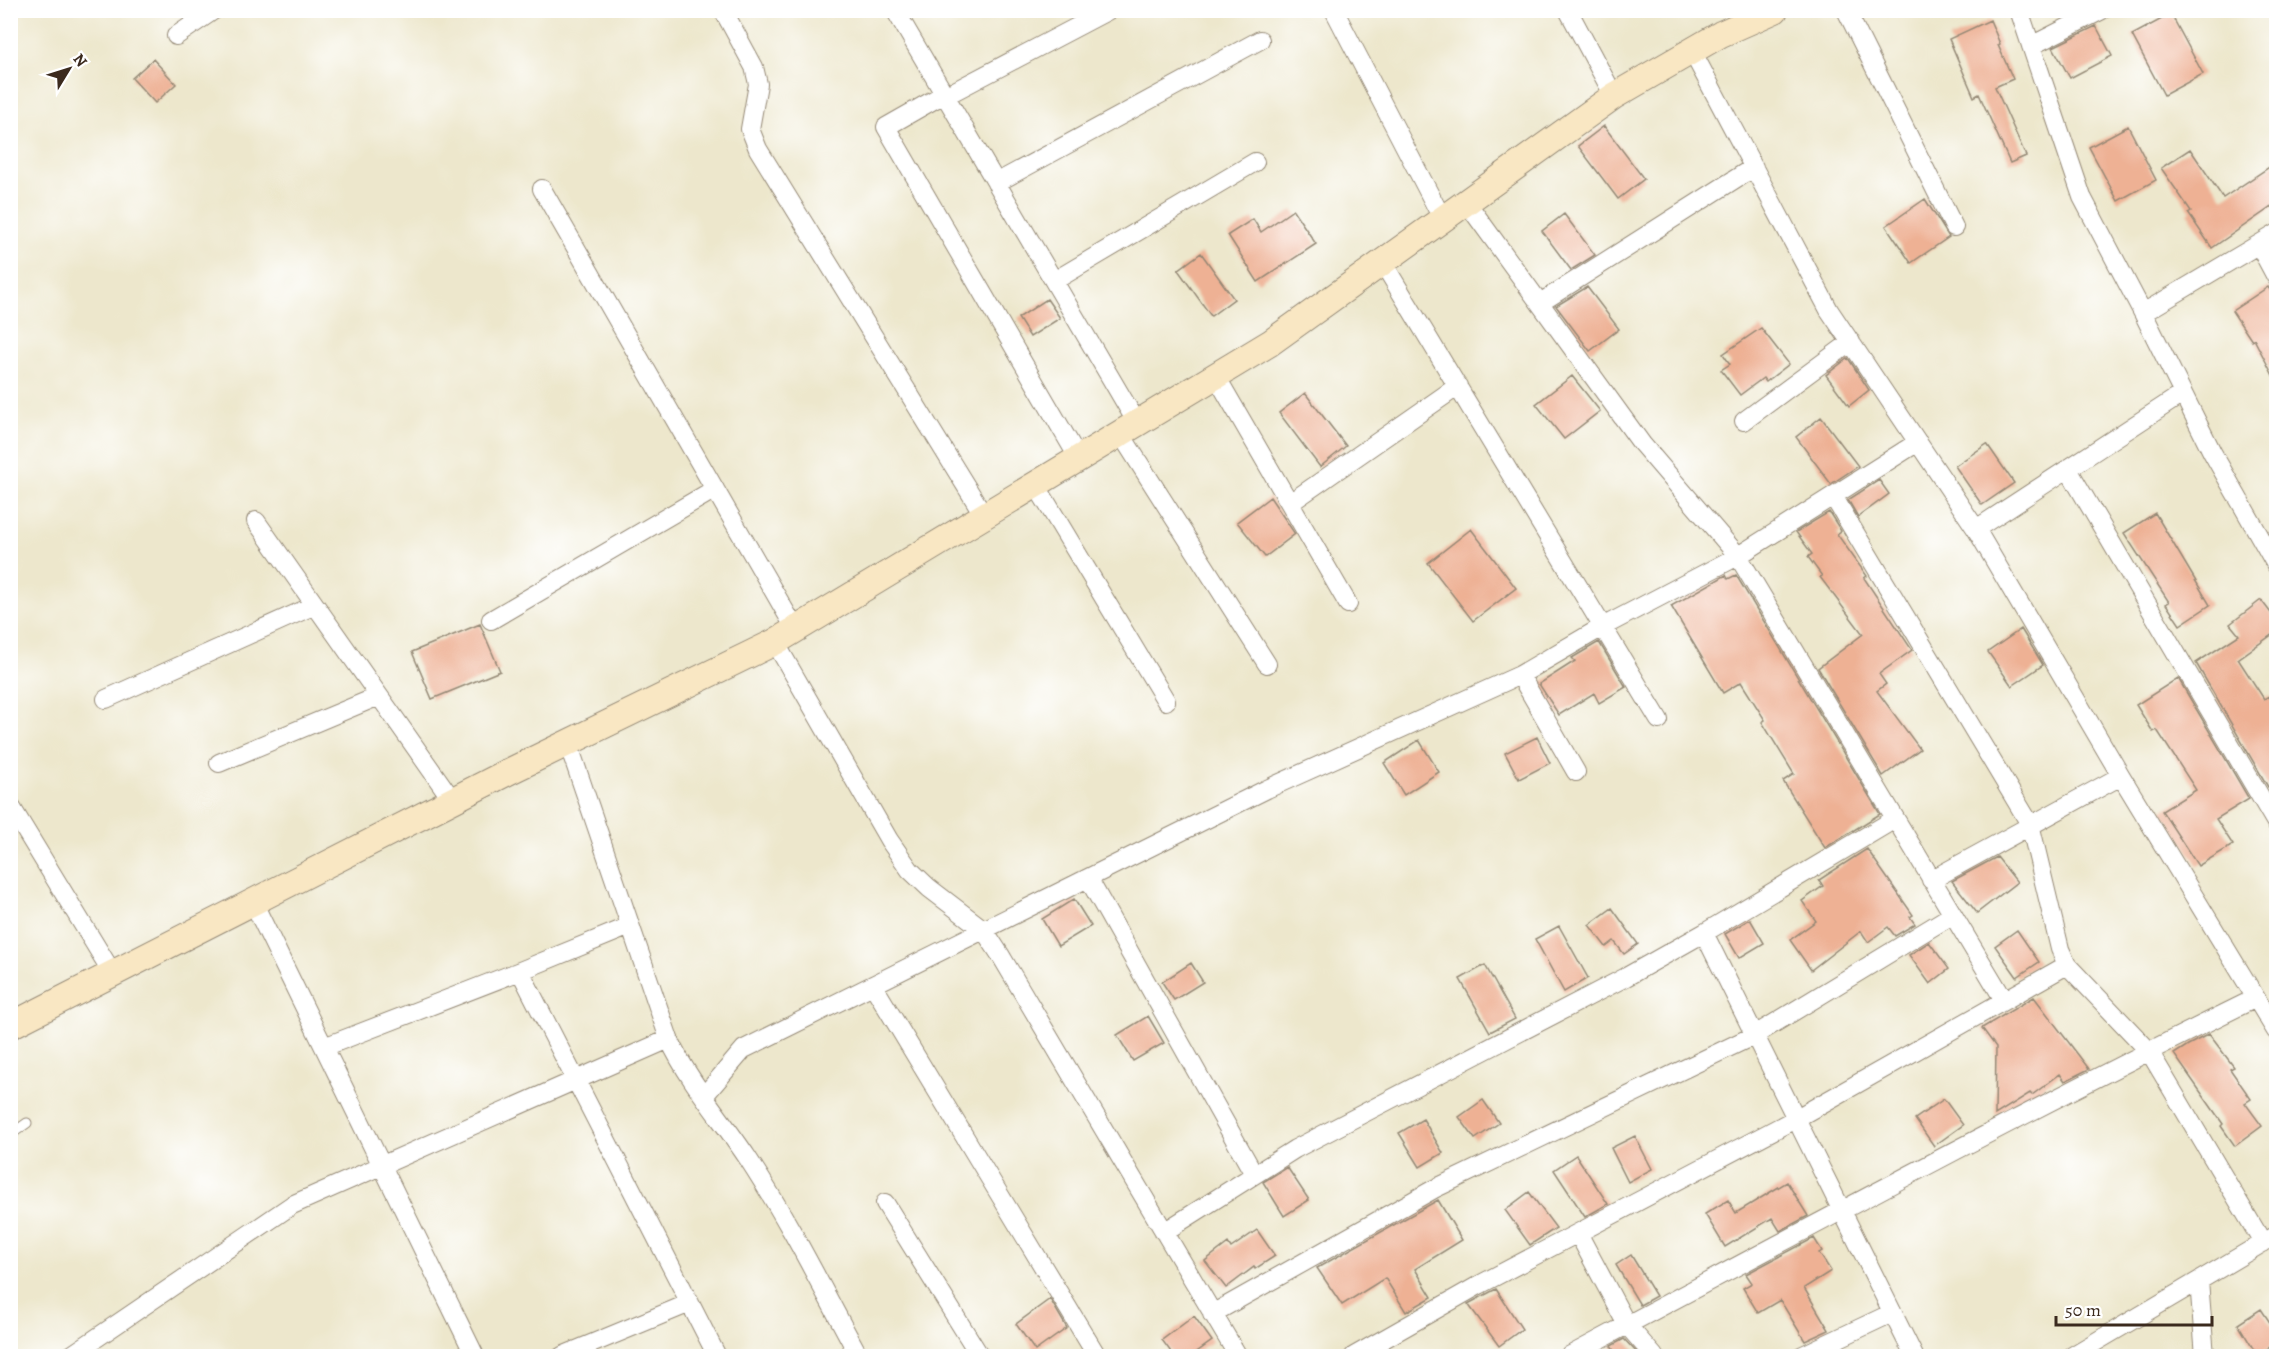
<svg xmlns="http://www.w3.org/2000/svg" width="2287" height="1367" viewBox="0 0 2287 1367" font-family="Alegreya,serif">
<style>
.building{fill:#eeb194}
.lines{fill:none;stroke-linecap:round;stroke-linejoin:round}
.lane-casing{stroke:#948875;stroke-width:11}
.street-casing{stroke:#948875;stroke-width:20}
.secondary-casing{stroke:#948875;stroke-width:28}
.lane{stroke:#fff;stroke-width:9}
.street{stroke:#fff;stroke-width:18}
.secondary{stroke:#f9e7c3;stroke-width:26}
</style>
<rect width="100%" height="100%" fill="#fff"/>
<filter id="ink" filterUnits="userSpaceOnUse"><feTurbulence type="fractalNoise" baseFrequency=".0167" numOctaves="2"/><feDisplacementMap in="SourceGraphic" scale="12" xChannelSelector="R" yChannelSelector="G"/><feConvolveMatrix kernelMatrix="1 2 1 2 8 2 1 2 1" color-interpolation-filters="sRGB"/></filter>
<filter id="wash" filterUnits="userSpaceOnUse"><feTurbulence type="fractalNoise" baseFrequency=".008" numOctaves="4" result="noise"/><feDisplacementMap in="SourceGraphic" scale="24" xChannelSelector="R" yChannelSelector="G"/><feGaussianBlur stdDeviation="1.35" result="paint"/><feColorMatrix in="noise" values="0 0 0 0 0 0 0 0 0 0 0 0 0 0 0 0 0 1.4 0 .05"/><feComposite in="paint" operator="in"/></filter>
<g filter="url(#wash)">
<rect width="100%" height="100%" fill="#ede7cc"/>
<g id="blocks">
<path class="building" d="M2171,14L2203,74L2164,95L2132,35Z
M1990,20L2000,44L1998,45L2013,79L1995,87L2026,156L2010,163L1979,94L1974,97L1949,39Z
M2096,26L2112,56L2070,78L2053,47Z
M153,59L176,84L155,103L132,78Z
M1604,126L1644,179L1618,199L1578,146Z
M2128,126L2156,180L2118,201L2089,147Z
M2190,149L2223,198L2277,162V203L2212,248L2188,213L2191,211L2161,168Z
M1925,199L1949,237L1911,263L1886,226Z
M1293,210L1316,244L1258,282L1228,235L1253,219L1261,232Z
M1564,214L1595,255L1571,270L1542,231Z
M1201,253L1234,299L1211,316L1178,270Z
M1587,287L1619,329L1590,351L1556,306Z
M2268,287L2277,300V383L2254,339L2252,341L2232,311Z
M1047,299L1060,318L1030,337L1018,318Z
M1761,328L1789,364L1766,382L1763,378L1740,395L1721,370L1730,364L1723,354Z
M1848,358L1869,390L1849,406L1826,375Z
M1572,376L1600,411L1564,439L1536,404Z
M1305,393L1346,446L1320,467L1279,413Z
M1821,417L1858,466L1831,484L1796,437Z
M1987,444L2014,483L1982,505L1955,466Z
M1879,480L1889,494L1858,517L1848,500Z
M1270,497L1295,534L1265,557L1237,522Z
M1829,512L1841,531L1837,534L1867,576L1864,578L1912,650L1879,674L1886,684L1877,691L1920,749L1883,776L1818,668L1863,634L1820,577L1822,576L1808,557L1812,554L1796,532Z
M2155,513L2210,605L2180,625L2166,604L2169,602L2124,533Z
M1471,529L1516,588L1473,621L1428,563Z
M1726,575L1728,579L1736,575L1880,814L1825,848L1783,781L1794,774L1762,722L1765,720L1741,682L1723,693L1671,606Z
M2261,600L2277,621V631L2238,659L2264,699L2269,696L2277,712V781L2268,787L2196,663L2239,635L2230,624Z
M480,624L500,671L432,699L412,652Z
M2021,629L2043,665L2012,686L1988,652Z
M1599,642L1626,687L1599,703L1594,693L1559,715L1539,684L1575,661L1572,658Z
M2178,678L2249,799L2216,819L2233,845L2198,866L2162,811L2196,790L2157,730L2153,732L2136,705Z
M1537,737L1550,763L1519,779L1505,753Z
M1419,740L1439,772L1404,795L1384,763Z
M1867,849L1913,915L1910,917L1915,924L1895,936L1888,927L1868,942L1861,931L1811,970L1790,940L1816,921L1802,901L1823,886L1819,880Z
M1997,857L2017,882L1977,913L1952,881Z
M1074,899L1091,926L1058,946L1042,919Z
M1612,908L1638,944L1624,954L1614,941L1606,947L1589,925Z
M1750,919L1764,943L1739,958L1725,934Z
M1559,926L1588,978L1564,992L1535,939Z
M2017,930L2039,962L2017,977L1995,946Z
M1929,942L1949,969L1930,984L1909,955Z
M1191,963L1203,982L1174,1000L1162,982Z
M1485,965L1515,1019L1490,1032L1460,979Z
M2034,997L2089,1069L2065,1081L2060,1074L2032,1095L2030,1093L1995,1115L1996,1047L1982,1028Z
M1148,1016L1164,1043L1133,1061L1117,1035Z
M2209,1034L2234,1067L2230,1069L2251,1099L2245,1103L2262,1126L2235,1146L2221,1126L2223,1124L2174,1054L2188,1045Z
M1944,1099L1963,1125L1934,1146L1915,1119Z
M1483,1100L1499,1123L1475,1139L1459,1117Z
M1423,1119L1443,1153L1420,1167L1399,1133Z
M1635,1136L1652,1169L1628,1182L1611,1148Z
M1576,1155L1608,1204L1585,1217L1554,1170Z
M1287,1167L1309,1200L1284,1216L1263,1182Z
M1787,1182L1808,1216L1780,1231L1772,1218L1725,1247L1705,1214L1728,1200L1736,1213Z
M1529,1192L1556,1228L1530,1245L1505,1210Z
M1438,1200L1462,1240L1415,1269L1432,1297L1406,1312L1385,1278L1342,1305L1317,1268Z
M1257,1230L1275,1256L1255,1269L1254,1267L1226,1288L1205,1261L1228,1243L1231,1248Z
M1814,1238L1822,1251L1819,1253L1831,1271L1804,1288L1829,1330L1805,1341L1780,1300L1758,1313L1743,1288L1752,1283L1746,1274Z
M1631,1255L1656,1296L1640,1305L1616,1265Z
M1496,1289L1522,1329L1499,1346L1468,1304Z
M1050,1299L1067,1328L1035,1351L1016,1324Z
M2261,1309L2277,1333V1343L2257,1355L2238,1324Z
M1194,1316L1212,1341L1191,1356H1174L1162,1340Z
M1624,1339L1640,1356H1617L1611,1346Z"/>
</g>
</g>
<g filter="url(#ink)">
<use href="#blocks" fill-opacity="0" stroke="#948875" stroke-width="1.5"/>
<g class="lines">
<defs>
<path id="lane" d="M10,1135L27,1123"/>
<path id="street" d="M723,10L754,67L758,84L750,129L758,149L985,517
M895,10L1137,423
M1334,10L1443,220
M1568,10L1614,96
M1846,10L1954,227
M2019,10L2082,197L2143,313L2212,452L2276,565
M176,36L214,10
M2031,46L2102,10
M1692,51L1829,310L1976,529L2121,776L2276,1031
M996,183L1260,40
M542,189L796,630
M1467,203L1642,444L1738,556L2004,1000
M2259,245L2276,277
M1383,263L1659,720
M1054,281L1255,162
M1540,303L1754,167
M2143,313L2276,234
M1216,376L1348,604
M1744,421L1851,342
M1120,433L1267,664
M1079,459L886,127L944,94L947,95L1109,10
M2068,469L2276,823
M1036,485L1166,701
M1833,496L2030,824L2060,949L2067,965L2149,1051L2263,1243
M1290,503L1458,386
M256,521L453,801
M1976,529L2182,394
M491,620L715,489
M775,642L889,840L910,870L929,888L984,930L1001,956L1238,1356
M1520,675L1576,772
M106,699L315,605
M568,743L669,1039C689,1082 721,1118 747,1157C789,1221 823,1290 859,1356
M219,763L379,696
M10,805L113,974
M1088,878L1254,1174
M1931,880L2121,776
M253,902L475,1356
M1704,933L1914,1356
M520,971L717,1356
M873,985L1097,1356
M324,1047L520,971L630,926
M704,1096L744,1049L1267,789L1520,675L1604,626L1738,556L1918,442
M885,1203L980,1356
M1164,1232L1295,1149L1626,977L1704,933L1895,819
M1578,1233L1627,1325L1654,1356
M2199,1281L2205,1356
M1212,1314L1434,1189L1755,1035L1952,915
M70,1356L292,1205L669,1039
M562,1356L690,1303
M1354,1356L1479,1285L1795,1119L2067,965
M1569,1356C1797,1234 2024,1112 2256,998
M1801,1356L1892,1313
M2072,1356L2276,1235"/>
<path id="secondary" d="M10,1026L508,772L775,642L1270,343L1614,96L1721,34L1775,10"/>
</defs>
<use href="#lane" class="lane-casing"/>
<use href="#street" class="street-casing"/>
<use href="#secondary" class="secondary-casing"/>
<use href="#lane" class="lane"/>
<use href="#street" class="street"/>
<use href="#secondary" class="secondary"/>
</g>
</g>
<rect width="2287" height="1367" fill="none" stroke="#fff" stroke-width="36"/>
<g transform="translate(69 69) rotate(52)" stroke="#ffffff" stroke-width="4.5" paint-order="stroke">
<path d="M0-4.5L10 22L0 15L-10 22Z" fill="#3b2a1e"/>
<text y="-9" font-size="16" font-weight="bold" text-anchor="middle" fill="#3b2a1e">N</text>
</g>
<path d="M2056 1316v9h156v-9" fill="none" stroke="#3b2a1e" stroke-width="3"/>
<text x="2065" y="1316" font-size="18" fill="#3b2a1e" stroke="#ffffff" stroke-width="4.5" paint-order="stroke">50 m</text>
</svg>
